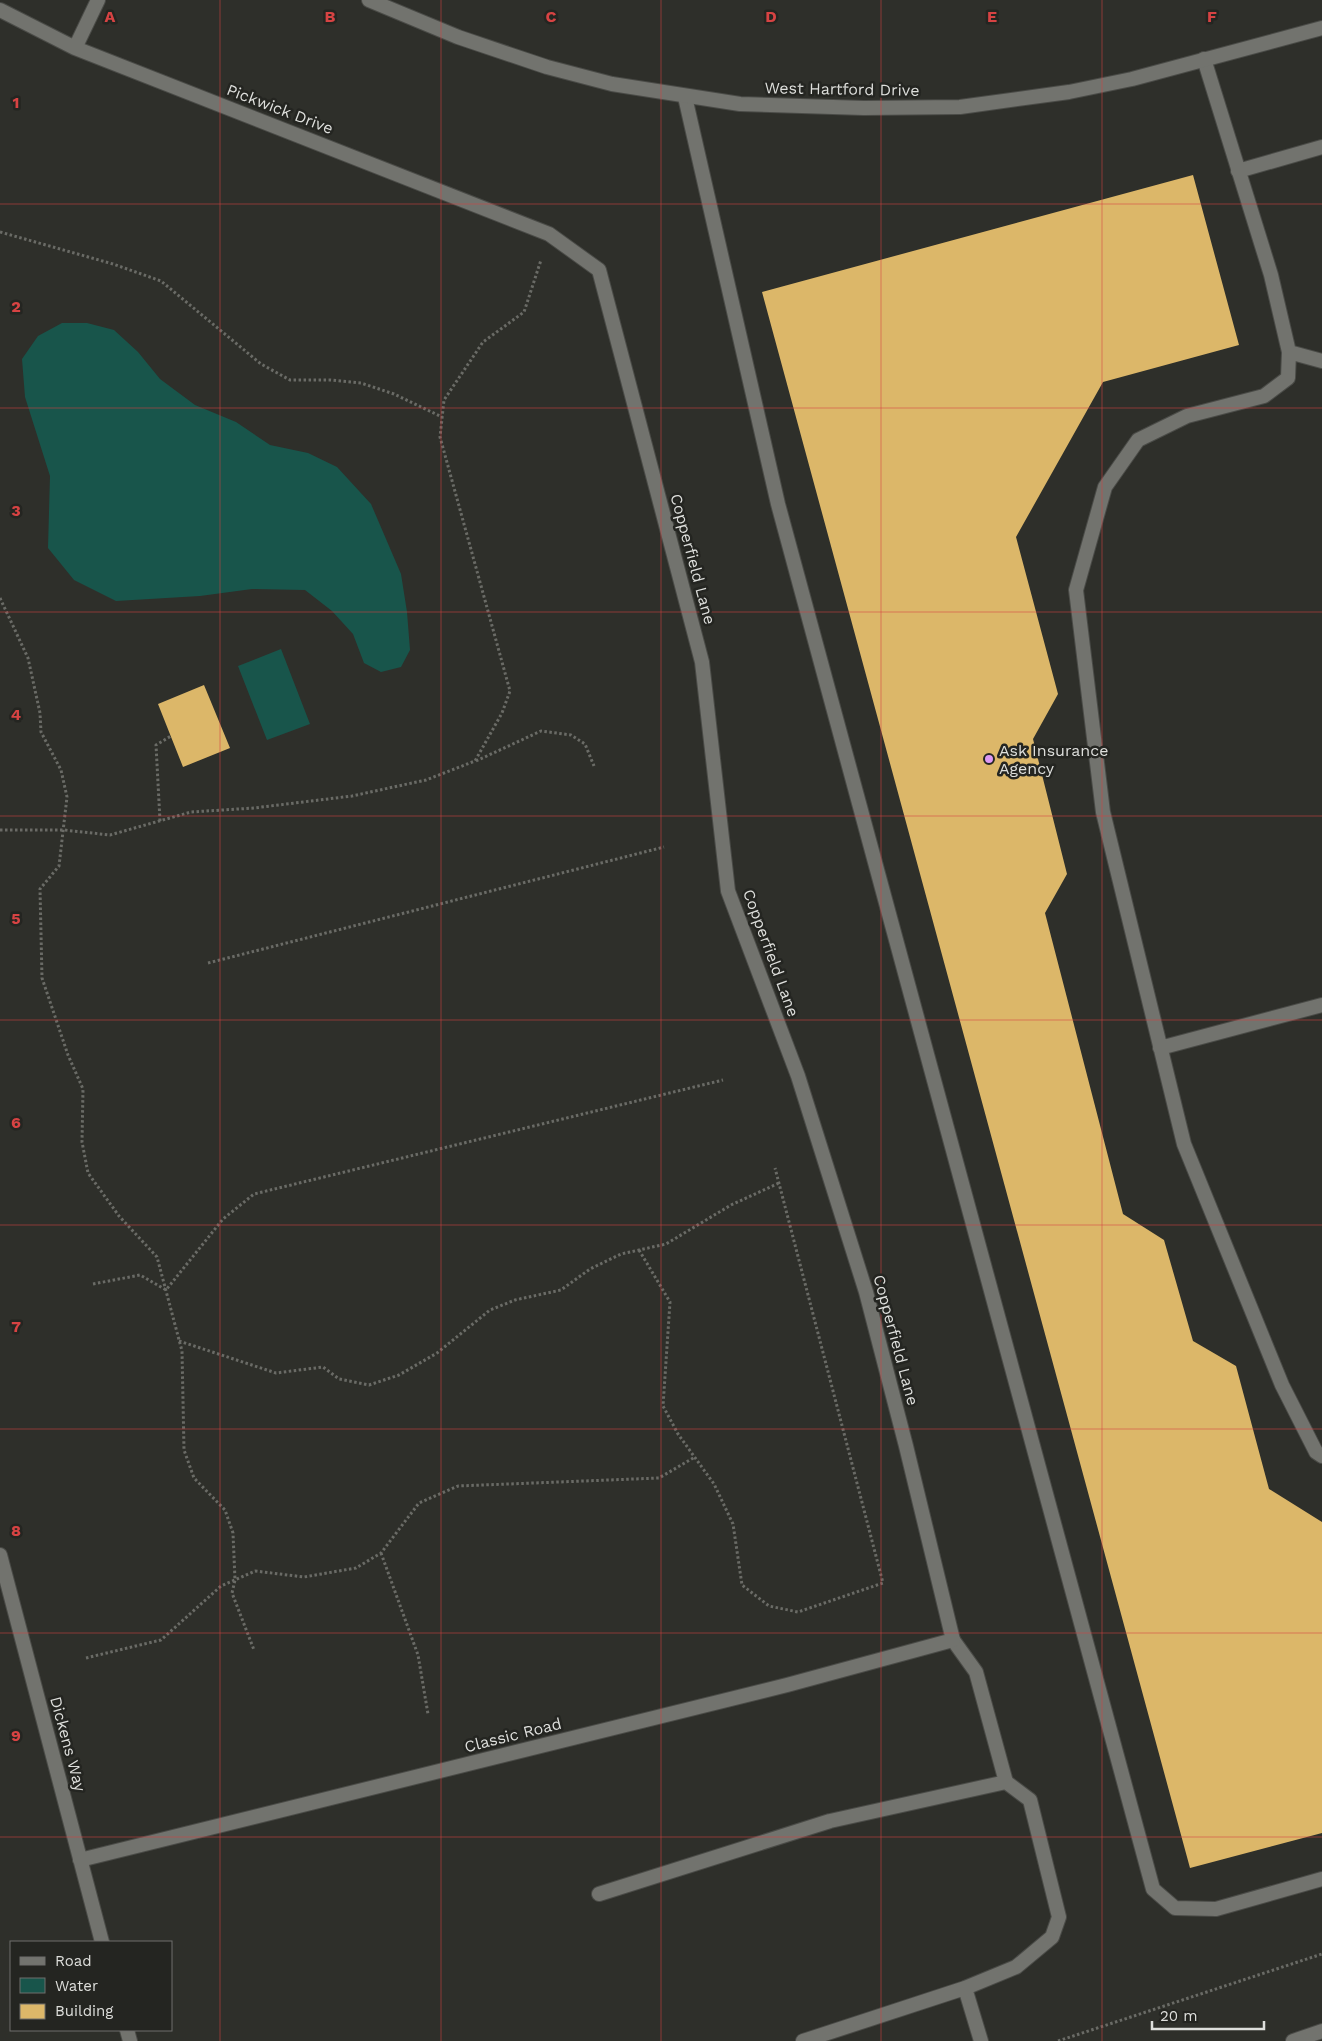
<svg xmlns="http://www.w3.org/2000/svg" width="1322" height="2041" viewBox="0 0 1322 2041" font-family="'Work Sans',sans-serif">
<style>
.water{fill:#18554b}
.building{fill:#dcb769}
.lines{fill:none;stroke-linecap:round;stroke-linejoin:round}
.service-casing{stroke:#4a4b47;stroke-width:16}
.minor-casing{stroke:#4a4b47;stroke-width:16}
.tertiary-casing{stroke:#4a4b47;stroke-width:16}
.path{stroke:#6a6b66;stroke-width:3;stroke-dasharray:2.5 2.5;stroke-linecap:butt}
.service{stroke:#72736e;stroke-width:14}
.minor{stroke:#72736e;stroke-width:14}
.tertiary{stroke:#72736e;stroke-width:14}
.grid{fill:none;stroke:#d74343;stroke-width:1;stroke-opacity:0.55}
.poi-dot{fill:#dd99f4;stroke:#242521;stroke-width:2}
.labels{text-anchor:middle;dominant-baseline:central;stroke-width:5;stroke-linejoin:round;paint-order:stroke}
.street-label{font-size:16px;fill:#dedfdc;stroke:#242521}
.poi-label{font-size:16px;fill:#dedfdc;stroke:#242521;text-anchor:start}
.grid-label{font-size:16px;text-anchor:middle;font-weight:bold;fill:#d74343;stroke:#242521;stroke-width:5;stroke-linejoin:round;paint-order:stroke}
</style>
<rect width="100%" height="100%" fill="#2e2f2a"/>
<path class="water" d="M62,323H87L114,330L138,352L160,379L195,405L236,422L270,445L308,453L337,467L371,504L401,574L407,612L410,650L401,667L381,672L364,663L353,634L332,611L305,590L252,589L200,596L116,601L74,580L48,548L50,476L25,397L22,359L38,336Z
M281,649L310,724L267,740L238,666Z"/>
<path class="building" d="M1193,175L1239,345L1103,382L1016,537L1058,694L1033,739L1067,874L1045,913L1123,1214L1164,1240L1193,1341L1236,1366L1269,1489L1322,1522V1833L1190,1868L762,292Z
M204,685L230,748L183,767L158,704Z"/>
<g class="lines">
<defs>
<path id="service" d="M1204,59L1271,275L1289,352L1288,378L1264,396L1187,416L1138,440L1105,487L1076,590L1103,812L1184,1144L1282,1385L1316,1452L1322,1456
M685,97L778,504L1153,1889L1175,1908L1216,1909L1322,1879
M1238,171L1322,147
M1289,352L1322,361
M1160,1048L1322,1005
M599,1894L830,1821L1006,1782
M965,1988L981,2041
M803,2041L965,1988L1016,1967L1052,1937L1059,1917L1030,1800L1006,1782L976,1672L953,1640"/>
<path id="minor" d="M369,0L458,37L547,67L612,84L740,104L864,108L960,107L1069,92L1132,79L1322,28
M0,10L75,48L549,234L599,270L702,662L728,891L798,1076L866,1292L906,1446L953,1640L787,1685L80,1860
M75,48L98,0
M0,1555L102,1942
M127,2030L130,2041"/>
<path id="tertiary" d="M1293,2041L1322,2031"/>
</defs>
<use href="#service" class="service-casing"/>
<use href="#minor" class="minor-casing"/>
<use href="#tertiary" class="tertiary-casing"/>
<path class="path" d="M0,232L113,264L161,281L261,364L290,380H331L361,383L394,394L442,417
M0,598L28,658L40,713L41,732L61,770L67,797L59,866L40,889L42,978L68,1055L83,1089L82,1142L88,1173L119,1216L157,1257L182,1351L184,1450L194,1478L225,1510L233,1533L235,1580L232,1593L254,1650
M476,761L541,731L571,735L585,744L594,766
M160,821L156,745L171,736
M0,830H64L110,835L191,812L254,808L352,796L426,780L475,761L502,713L510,691L440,437L444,400L483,342L524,312L541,260
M208,963L664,847
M639,1250L670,1302L663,1406L678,1434L714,1484L733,1524L742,1585L769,1606L798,1612L883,1583L775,1168
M93,1284L140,1275L166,1290L223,1219L254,1194L723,1080
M179,1341L276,1373L323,1367L339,1379L369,1385L399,1375L437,1353L490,1310L515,1300L561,1290L590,1269L621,1254L666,1244L731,1205L779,1183
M381,1553L418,1655L428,1714
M86,1658L161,1640L221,1586L255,1571L304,1577L356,1568L381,1553L419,1503L458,1486L659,1478L695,1457
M1058,2041L1322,1954"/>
<use href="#service" class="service"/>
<use href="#minor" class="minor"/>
<use href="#tertiary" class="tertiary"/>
</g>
<path class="grid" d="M220,0V2041M441,0V2041M661,0V2041M881,0V2041M1102,0V2041M0,204H1322M0,408H1322M0,612H1322M0,816H1322M0,1020H1322M0,1225H1322M0,1429H1322M0,1633H1322M0,1837H1322"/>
<circle class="poi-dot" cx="989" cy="759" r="5"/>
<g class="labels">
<g class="street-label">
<text transform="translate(842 89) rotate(1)">West Hartford Drive</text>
<text transform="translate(280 109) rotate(21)">Pickwick Drive</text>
<text transform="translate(693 559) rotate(75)">Copperfield Lane</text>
<text transform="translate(771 953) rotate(70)">Copperfield Lane</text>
<text transform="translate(896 1340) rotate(75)">Copperfield Lane</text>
<text transform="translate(513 1735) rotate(-14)">Classic Road</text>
<text transform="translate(68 1744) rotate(75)">Dickens Way</text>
</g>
<g class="poi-label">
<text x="999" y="750">Ask Insurance<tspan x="999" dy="18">Agency</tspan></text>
</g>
</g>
<g class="grid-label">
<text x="110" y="22">A</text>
<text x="330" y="22">B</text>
<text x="551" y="22">C</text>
<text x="771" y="22">D</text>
<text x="992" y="22">E</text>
<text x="1212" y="22">F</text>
<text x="16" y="108">1</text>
<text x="16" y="312">2</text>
<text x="16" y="516">3</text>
<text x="16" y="720">4</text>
<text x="16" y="924">5</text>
<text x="16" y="1128">6</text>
<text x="16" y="1332">7</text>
<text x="16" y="1536">8</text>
<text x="16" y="1741">9</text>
</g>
<rect x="10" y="1941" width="162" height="90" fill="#242521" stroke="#6e6f6c"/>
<rect x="20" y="1957" width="25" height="8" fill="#72736e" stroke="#6e6f6c"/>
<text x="55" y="1966" font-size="15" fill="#dedfdc">Road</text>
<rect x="20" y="1978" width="25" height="15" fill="#18554b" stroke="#6e6f6c"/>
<text x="55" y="1991" font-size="15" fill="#dedfdc">Water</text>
<rect x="20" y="2004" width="25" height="15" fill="#dcb769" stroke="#6e6f6c"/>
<text x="55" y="2016" font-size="15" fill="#dedfdc">Building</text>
<path d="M1152 2021v8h112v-8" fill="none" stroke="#dedfdc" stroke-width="2.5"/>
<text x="1160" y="2021" font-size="15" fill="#dedfdc" stroke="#242521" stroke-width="4" paint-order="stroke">20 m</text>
</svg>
